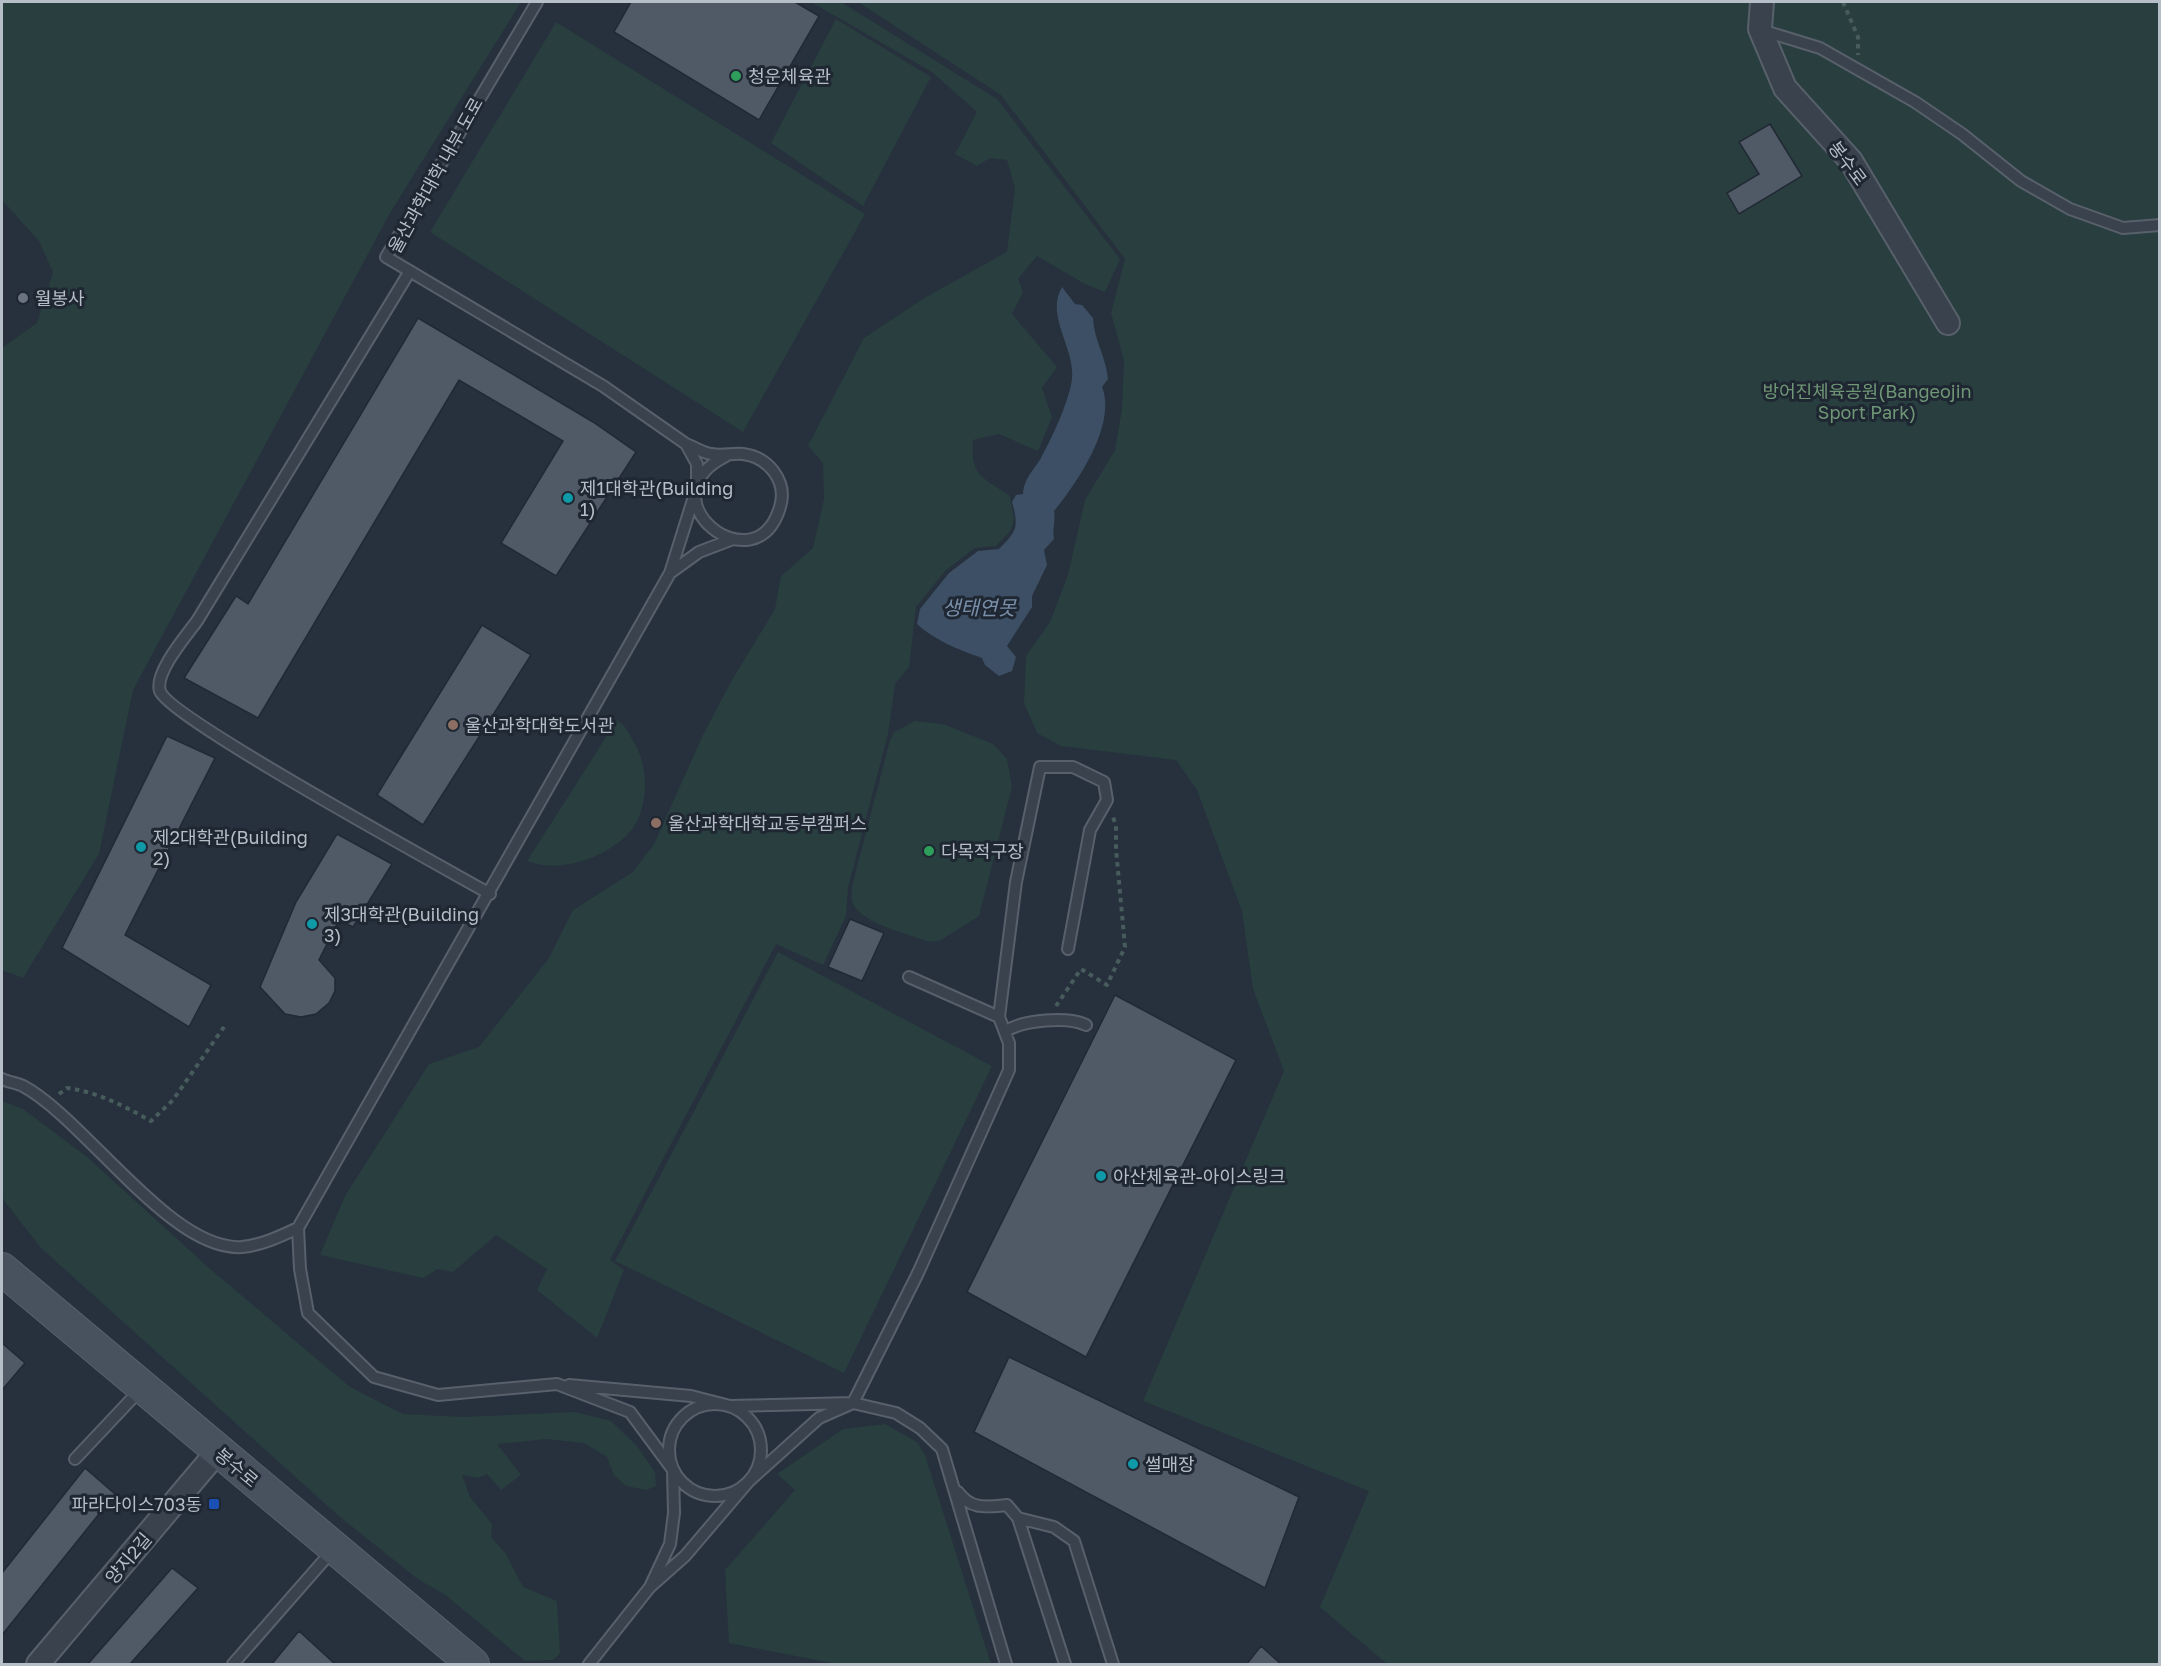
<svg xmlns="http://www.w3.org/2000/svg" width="2161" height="1666" viewBox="0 0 2161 1666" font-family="'Golos Text','Noto Sans KR',sans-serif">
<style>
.green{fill:#293e3f}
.water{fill:#3d4f64}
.building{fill:#505a67;stroke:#212934;stroke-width:1.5}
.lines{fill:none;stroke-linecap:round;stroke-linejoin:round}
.lane-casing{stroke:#58606b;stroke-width:14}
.street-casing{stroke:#58606b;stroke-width:26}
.secondary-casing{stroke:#58606b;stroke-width:34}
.path{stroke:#485b5d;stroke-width:4;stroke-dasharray:4.5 4.5;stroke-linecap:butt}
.lane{stroke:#3a424d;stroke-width:10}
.street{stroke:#3a424d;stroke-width:22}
.secondary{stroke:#48525f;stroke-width:32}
.leisure-dot{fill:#2e9e5b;stroke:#1f2732;stroke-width:2}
.worship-dot{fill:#6b7280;stroke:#1f2732;stroke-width:2}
.culture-dot{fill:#0f9aa8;stroke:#1f2732;stroke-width:2}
.education-dot{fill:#8d6e63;stroke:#1f2732;stroke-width:2}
.transit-dot{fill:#1a4fb4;stroke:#1f2732;stroke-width:2}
.labels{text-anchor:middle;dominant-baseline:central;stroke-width:6;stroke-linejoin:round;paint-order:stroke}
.poi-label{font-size:18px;fill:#b6bec8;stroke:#1f2732;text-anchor:start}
.street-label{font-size:18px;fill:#b6bec8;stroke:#1f2732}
.park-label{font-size:18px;fill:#6f9776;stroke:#1f2732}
.water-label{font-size:20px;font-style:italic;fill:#798fa9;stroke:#1f2732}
</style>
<rect width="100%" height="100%" fill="#26313d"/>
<path class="green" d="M2,2H521L390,213L133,690L99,854L23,978L2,970V348L37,323L53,272L39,241L2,200Z
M811,2H841L997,99L1120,259L1105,292L1083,283L1037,256L1018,279L1023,292L1012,314L1057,367L1042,388L1052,417L1038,451L999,434L973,440C970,477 983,477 1010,496L1014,520L1011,530L996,546L975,548L946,570L916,607L909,667L895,684L888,734L848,888L846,916L823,965L776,944L610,1260L624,1270L597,1338L537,1290L547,1269L496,1235L453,1272L438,1269L423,1278L320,1255L345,1196L429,1064L479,1047L549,958L573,910L633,872L654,844L703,735L732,680L775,609L781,576L813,548L824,499L823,463L808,446L864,338L926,297L1007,252L1015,188L1007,160L990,158L977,166L955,154L977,112L932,72Z
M858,2H2159V1664H1387L1320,1607L1369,1491L1143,1401L1284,1071L1253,989L1242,911L1197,790L1176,760L1061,746L1037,733L1024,703L1026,656L1050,622L1068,575L1085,500L1115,450L1122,409L1124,360L1111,313L1125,259L1001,95Z
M836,19L931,77L863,206L771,143Z
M556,22L865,214L743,432L430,232Z
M617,720C627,726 630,736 636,746C649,771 649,810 629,833C606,858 559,874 527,861Z
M915,721L943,724L993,744L1007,759L1012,787L979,916L941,940L931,942C911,935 857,923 852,901C851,896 852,890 852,886L890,740L894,732Z
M778,952L992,1066L844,1373L615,1261Z
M2,1101L23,1109L87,1157L209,1268L350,1387L403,1414L462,1417L575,1412L611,1421L636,1445L655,1472L656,1486L646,1490L626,1486L614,1475L607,1457L584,1443L546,1439L497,1444L521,1475L501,1490L487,1474L478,1478L462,1475L470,1497L492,1524L491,1537L506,1554L523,1587L557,1601L560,1653L553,1660L525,1661L444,1594L419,1580L340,1517L41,1248L2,1198Z
M885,1424L917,1442L925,1455L991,1664H837L729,1643L725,1570L795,1490L777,1474L843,1429Z"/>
<path class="water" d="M1062,287L1075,304L1082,305L1093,318C1094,340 1106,357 1108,379L1102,387C1117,424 1077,483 1054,511C1056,521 1052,529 1054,539L1044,550L1047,565L1032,596V607L1007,646L1016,657L1012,671L999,676L985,665L982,658C960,650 935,641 917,624L920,609L949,573L978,551L999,549C1017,531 1019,527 1012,502L1016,495L1023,494C1024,476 1036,469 1043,454C1054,433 1066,407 1071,385C1079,351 1044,318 1062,287Z"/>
<path class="building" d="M631,2H795L819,16L759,120L614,32Z
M1770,124L1802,176L1739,214L1727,193L1759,174L1739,142Z
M418,318L593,422L636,452L556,576L501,543L563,441L459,380L258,718L184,678L236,596L248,604Z
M482,625L531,655L423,825L377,795Z
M167,736L215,758L125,935L211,985L189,1027L62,948Z
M337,834L392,864L353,927L339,920L319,960L335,978V991L329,1003L316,1014L301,1017L285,1014L260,987L296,902Z
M850,919L884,933L862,981L828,967Z
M1115,995L1236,1060L1086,1357L967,1292Z
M2,1343L25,1363L2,1390Z
M1009,1357L1299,1497L1265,1588L974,1432Z
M85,1468L115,1494L2,1635V1573Z
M172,1568L198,1588L129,1665H87Z
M299,1631L336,1665H271Z
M1261,1646L1282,1665H1246Z"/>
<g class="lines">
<defs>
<path id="lane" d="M537,2L386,257L603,386L686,444L697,464V487L670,573L298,1228L300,1269L308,1313L374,1377L438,1395L557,1384L630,1412L673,1470L674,1513L670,1544L650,1587
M1761,30L1820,48L1915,102L1962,134L2021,181L2070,209L2123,228L2160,225
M410,271L197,621C186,636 154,673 160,691C168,717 448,870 490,894
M686,444C694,447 703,453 711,454C722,456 733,453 743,454C768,457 788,481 780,507C756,589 641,498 726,456
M670,573L699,552L733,539
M999,1017L1016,882L1040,767H1073L1104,782L1107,800L1090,830L1068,949
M1006,1031C1023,1020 1068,1016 1086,1025
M2,1079C8,1082 17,1083 23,1086C85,1119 171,1252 242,1247C262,1245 281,1236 298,1228
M569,1385L691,1396L730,1406L853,1403L918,1273L1009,1070V1043L999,1017L909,977
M669 1450a46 46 0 1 1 92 0a46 46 0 1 1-92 0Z
M75,1459L140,1390
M958,1492C971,1510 986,1507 1007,1505L1018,1518L1065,1664
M1018,1518L1054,1527L1074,1541L1113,1664
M233,1664L332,1551
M589,1664L650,1587L685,1556L749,1481L819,1418L853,1403L896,1413L920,1428L942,1449L1006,1664"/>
<path id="street" d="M1762,2L1760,29L1785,88L1851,161L1948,323
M38,1664L218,1451"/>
<path id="secondary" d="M2,1269L473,1664"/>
</defs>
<use href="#lane" class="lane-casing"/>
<use href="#street" class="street-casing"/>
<use href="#secondary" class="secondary-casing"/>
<path class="path" d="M1843,2L1858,37V55
M1056,1006L1081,969L1107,985L1125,947L1116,849V826L1113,817
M59,1094L67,1088C98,1092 124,1106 151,1121L173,1100L226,1024"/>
<use href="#lane" class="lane"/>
<use href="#street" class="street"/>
<use href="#secondary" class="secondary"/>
</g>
<g class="leisure-dot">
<circle cx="736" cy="76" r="6"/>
<circle cx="929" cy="851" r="6"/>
</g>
<circle class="worship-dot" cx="23" cy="298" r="6"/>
<g class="culture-dot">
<circle cx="568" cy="498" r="6"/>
<circle cx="141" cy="847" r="6"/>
<circle cx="312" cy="924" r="6"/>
<circle cx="1101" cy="1176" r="6"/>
<circle cx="1133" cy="1464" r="6"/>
</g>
<g class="education-dot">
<circle cx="453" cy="725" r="6"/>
<circle cx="656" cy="823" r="6"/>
</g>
<rect class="transit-dot" x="208" y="1498" width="12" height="12" rx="3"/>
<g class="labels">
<g class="poi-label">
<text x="748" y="76">청운체육관</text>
<text x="35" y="298">월봉사</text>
<text x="580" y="488">제1대학관(Building<tspan x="580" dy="21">1)</tspan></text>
<text x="465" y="725">울산과학대학도서관</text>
<text x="668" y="823">울산과학대학교동부캠퍼스</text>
<text x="153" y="837">제2대학관(Building<tspan x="153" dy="21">2)</tspan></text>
<text x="941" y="851">다목적구장</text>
<text x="324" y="914">제3대학관(Building<tspan x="324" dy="21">3)</tspan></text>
<text x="1113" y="1176">아산체육관-아이스링크</text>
<text x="1145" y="1464">썰매장</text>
<text x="202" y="1504" text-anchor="end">파라다이스703동</text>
</g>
<g class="street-label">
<text transform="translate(1848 163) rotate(53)">봉수로</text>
<text transform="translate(435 175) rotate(-61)">울산과학대학 내부 도로</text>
<text transform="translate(237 1467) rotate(40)">봉수로</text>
<text transform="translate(128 1558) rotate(-50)">양지2길</text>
</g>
<g class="park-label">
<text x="1867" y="391">방어진체육공원(Bangeojin<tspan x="1867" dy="21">Sport Park)</tspan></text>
</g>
<g class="water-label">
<text x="979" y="607">생태연못</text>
</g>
</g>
<rect width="2161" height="1666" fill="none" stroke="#b6bec8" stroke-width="6"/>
</svg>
